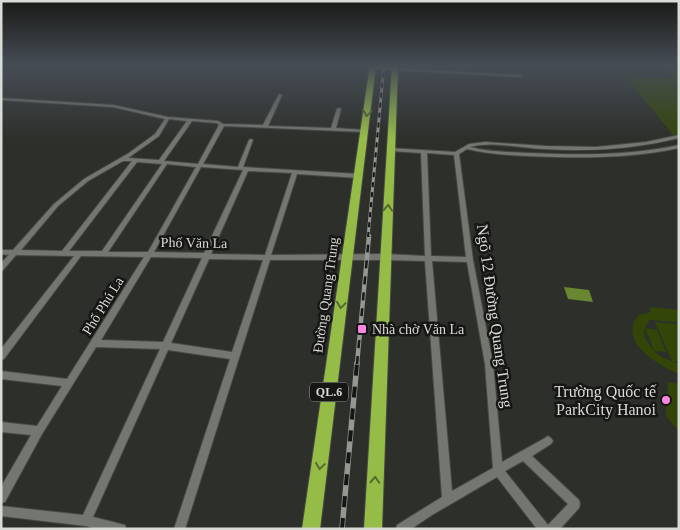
<svg xmlns="http://www.w3.org/2000/svg" width="680" height="530" viewBox="0 0 680 530" font-family="'Times New Roman',serif">
<style>
.green{fill:#334607}
.water{fill:#698631}
.lines{fill:none;stroke-linecap:round;stroke-linejoin:round}
.minor-casing{stroke:#484a45;stroke-width:2}
.trunk-casing{stroke:#484a45;stroke-width:2}
.minor{fill:#747770;fill-rule:evenodd}
.trunk{fill:#96bc48;fill-rule:evenodd}
.rail-far2-casing{stroke:#959793;stroke-width:3}
.rail-far1-casing{stroke:#959793;stroke-width:4.5}
.rail-casing{stroke:#959793;stroke-width:5.5}
.rail-far2{stroke:#161714;stroke-width:2;stroke-dasharray:5;stroke-linecap:butt}
.rail-far1{stroke:#161714;stroke-width:2.5;stroke-dasharray:8;stroke-linecap:butt}
.rail{stroke:#161714;stroke-width:4;stroke-dasharray:11;stroke-linecap:butt}
.oneway{stroke:#566a2e}
.poi-dot{fill:#fc86e3;stroke:#161714;stroke-width:2}
.labels{text-anchor:middle;dominant-baseline:central;stroke-width:5;stroke-linejoin:round;paint-order:stroke}
.shield{fill:#161714;stroke:#9ea09c;stroke-width:1}
.shield-label{font-size:12px;font-weight:bold;fill:#d9dbd7}
.street-label{font-size:14px;fill:#d9dbd7;stroke:#161714}
.poi-label{font-size:14px;fill:#d9dbd7;stroke:#161714;text-anchor:start}
.near-street-label{font-size:16px;fill:#d9dbd7;stroke:#161714}
.near-poi-label{font-size:16px;fill:#d9dbd7;stroke:#161714;text-anchor:end}
</style>
<rect width="100%" height="100%" fill="#2d2f2a"/>
<path class="green" d="M661,65H679V133L674,136L626,77L674,78Z
M649,307L679,310V362L672,361L655,322L677,324L676,322L650,320C640,331 644,340 654,350L645,328L657,330L666,352L654,351L661,357L679,364V374C663,367 627,348 633,325C634,322 637,318 639,315L651,312Z
M668,382L679,384V431L666,416Z"/>
<path class="water" d="M564,287L589,290L593,302L568,299Z"/>
<g class="lines">
<defs>
<path id="minor" d="M373,67L521,75L523,76L521,77L372,69V67Z
M279,94L282,95L268,126L331,128L337,109L339,108L341,109L336,128L364,130L366,131L364,132L224,126L203,164L238,167L249,140L251,139L253,140L243,167L359,174L362,176L359,178L297,174L271,255L386,254L425,256L421,153L391,151L389,150V148L455,152L469,144L485,142L545,146L596,147L646,142L679,135V138C634,149 590,152 544,149C521,148 492,141 470,147C489,152 509,152 528,153C579,155 629,156 679,145V148C628,159 580,158 528,156C507,155 487,154 467,149L459,154L473,260L493,364L502,462L545,438L548,436L551,438L553,441L551,444L532,456L579,500L580,504L579,508L560,529H537L497,477L432,515L411,529H396L397,525L442,497L425,261L386,260H270L185,529H174L230,359L168,350L93,517L125,525L126,529H96L86,526L1,516V506L83,515L160,349L96,347L42,434L5,502L1,503V487L31,435L1,432V422L37,426L62,386L1,379V371L67,379L144,257L81,256L4,359L1,360V349L74,256L16,255L3,270L1,271V263L9,255L1,254V250H13L54,204L84,179L129,153L155,134L165,119L113,107L1,100V98L113,105L168,117L218,121L223,124L263,125ZM169,119L187,121L159,160L128,158L159,136ZM192,121L217,123L219,125L198,164L164,161ZM427,153L454,155L466,257L431,256ZM123,161H132L62,251L21,250L58,206L88,181ZM137,162L162,164L102,251H69ZM167,164L196,167L148,252H108ZM201,167L243,170L204,253L154,252ZM248,171L292,173L265,255L211,254ZM151,257L202,258L163,342L101,340ZM209,259L263,260L232,352L171,343ZM432,261L467,262L485,364L493,468L452,491ZM523,461L568,504L548,525L505,471Z"/>
<path id="trunk" d="M370,65H376L320,529H302Z
M392,65H398L382,529H364Z"/>
</defs>
<use href="#minor" class="minor-casing"/>
<use href="#trunk" class="trunk-casing"/>
<use href="#minor" class="minor"/>
<use href="#trunk" class="trunk"/>
<defs>
<path id="rail-far2" d="M368,237L384,65"/>
<path id="rail-far1" d="M357,364L369,236"/>
<path id="rail" d="M342,529L357,363"/>
</defs>
<use href="#rail-far2" class="rail-far2-casing"/>
<use href="#rail-far1" class="rail-far1-casing"/>
<use href="#rail" class="rail-casing"/>
<use href="#rail-far2" class="rail-far2"/>
<use href="#rail-far1" class="rail-far1"/>
<use href="#rail" class="rail"/>
</g>
<defs><path id="oneway-chevron" d="M-2-3.5L2.5 0L-2 3.5" fill="none" stroke-width="1.6" stroke-linecap="round" stroke-linejoin="round" transform="scale(1.25)"/></defs>
<g class="oneway">
<use href="#oneway-chevron" transform="translate(367 113) rotate(98)"/>
<use href="#oneway-chevron" transform="translate(388 208) rotate(-87)"/>
<use href="#oneway-chevron" transform="translate(341 305) rotate(98)"/>
<use href="#oneway-chevron" transform="translate(320 466) rotate(98)"/>
<use href="#oneway-chevron" transform="translate(375 480) rotate(-87)"/>
</g>
<linearGradient id="sky" x2="0" y2="1"><stop stop-color="#191a17"/><stop offset="0.47" stop-color="#464d55"/><stop offset="1" stop-color="#464d55" stop-opacity="0"/></linearGradient>
<rect width="680" height="139" fill="url(#sky)"/>
<g class="poi-dot">
<rect x="357" y="324" width="10" height="10" rx="2.5"/>
<circle cx="666" cy="400" r="5"/>
</g>
<g class="labels">
<rect class="shield" x="310" y="382.5" width="38" height="19" rx="4"/>
<g class="shield-label">
<text x="329" y="392">QL.6</text>
</g>
<g class="street-label">
<text transform="translate(194 243) rotate(1)">Phố Văn La</text>
<text transform="translate(326 295) rotate(-82)">Đường Quang Trung</text>
<text transform="translate(103 306) rotate(-58)">Phố Phú La</text>
</g>
<g class="poi-label">
<text x="372" y="329">Nhà chờ Văn La</text>
</g>
<g class="near-street-label">
<text transform="translate(495 316) rotate(82)">Ngõ 12 Đường Quang Trung</text>
</g>
<g class="near-poi-label">
<text x="656" y="391">Trường Quốc tế<tspan x="656" dy="18">ParkCity Hanoi</tspan></text>
</g>
</g>
<rect width="680" height="530" fill="none" stroke="#d9dbd7" stroke-width="5"/>
</svg>
